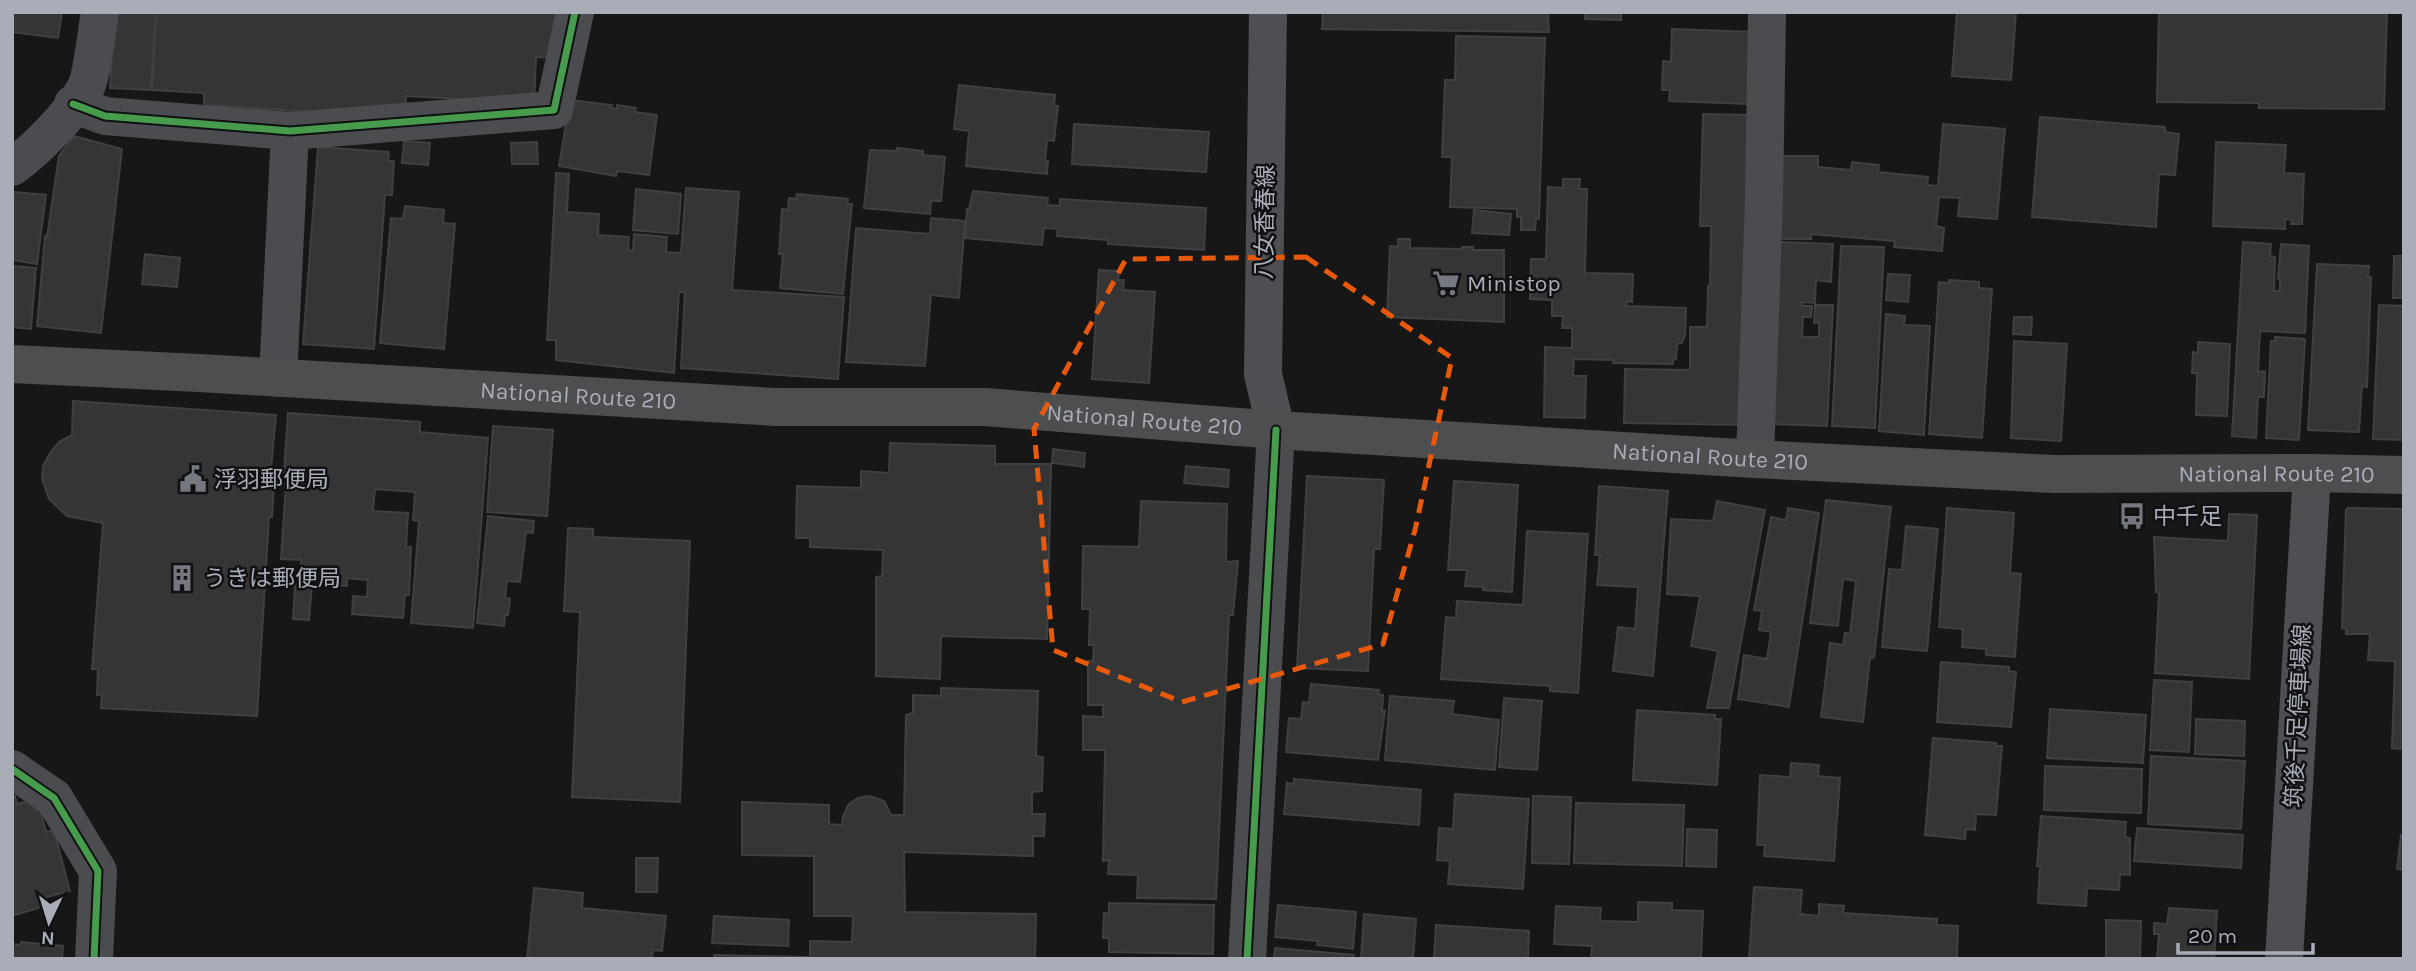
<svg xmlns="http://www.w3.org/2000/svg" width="2416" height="971" viewBox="0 0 2416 971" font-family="Karla,'Noto Sans JP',sans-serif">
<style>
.building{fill:#353536;stroke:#3f4043;stroke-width:2}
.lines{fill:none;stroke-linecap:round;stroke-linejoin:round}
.minor{stroke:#4b4c50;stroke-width:38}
.major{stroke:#4d4f52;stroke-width:38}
.highway{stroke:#4e4e51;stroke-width:38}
.cycleway-casing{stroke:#111113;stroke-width:11}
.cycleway{stroke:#469c4c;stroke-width:7}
.marked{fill:none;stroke:#e8590c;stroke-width:5;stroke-dasharray:14 9;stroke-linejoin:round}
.labels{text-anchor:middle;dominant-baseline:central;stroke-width:5;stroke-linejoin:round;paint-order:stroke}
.street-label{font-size:23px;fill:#a8adb8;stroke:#111113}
.poi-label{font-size:23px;fill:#a8adb8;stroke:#111113;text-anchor:start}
</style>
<rect width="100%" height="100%" fill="#171717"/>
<path class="building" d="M12,12H62L58,38L12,32Z
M114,12H156L151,90L110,88Z
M156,12H559L557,58L536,57L534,103L406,96L405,118L204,105V93L152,90Z
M1323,12H1548L1549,32L1322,29Z
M1585,12H1621V20L1585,19Z
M1957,12H2016L2011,80L1952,76Z
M2159,12H2387L2384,109L2259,108V103L2157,102Z
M1672,29L1754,32L1750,104L1669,101L1670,90H1662L1663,61L1671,62Z
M1456,36L1545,38L1539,219L1536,218L1535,230H1521V217H1517V209L1450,207L1452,157H1442L1445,80H1455Z
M959,85L1055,95L1054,106H1058L1054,141L1047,140L1045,161H1048L1047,174L966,166L969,131L954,129Z
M570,100L612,105L611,108L617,109V105L636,108L635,112L657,115L649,175L617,171L616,176L559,166Z
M1703,114L1750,115L1747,425L1624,423L1625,369L1690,370V327H1707L1708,286H1710L1711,226H1700Z
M2040,117L2165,127V132L2179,134L2175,175L2159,174L2156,227L2032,217Z
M1074,124L1209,132L1206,172L1072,164Z
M1943,124L2005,129L1997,219L1958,216L1960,198L1939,197L1936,226L1944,228L1942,251L1894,247L1895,241L1811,234V239H1779L1781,156H1818V167L1851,170L1852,162L1879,165L1878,172L1928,177L1927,185L1938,186Z
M74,136L122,149L101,333L37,326L45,236L47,237L59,156Z
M404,141L430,143L428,165L402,163Z
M537,142L538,164H512L511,143Z
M2216,142L2286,145L2284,173L2304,174L2302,224H2291L2292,220L2285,219V229L2213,226Z
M318,147L389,152L388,161H394L392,195H385L374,349L303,344Z
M897,148L923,151V155L945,157L941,201H931L930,214L864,208L870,150L897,151Z
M556,173L569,174L567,212L599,214L598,235L629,237L628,250L633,251L634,234L667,237L666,252L681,253L686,188L739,192L732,290L844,297L838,379L681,368L685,292H679L674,373L556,360V340H547Z
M1563,179H1580L1579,189H1587L1585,273L1633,274L1632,302L1627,301L1626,306L1686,308L1685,335L1682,343L1677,344L1676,359L1673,360V364L1613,363V360L1574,359L1573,376H1586L1585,418L1544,417L1545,347L1572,348V328H1562L1563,316H1552V300L1530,299L1531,259H1546L1548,187L1563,188Z
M636,189L681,194L678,234L633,230Z
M973,191L1048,198L1047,205L1060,206V199L1206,208L1204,250L1108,244V240L1057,236L1058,229L1044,228L1042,245L965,238L967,209H969Z
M14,192L46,195L37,264L12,260V203Z
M797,194L848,199L847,204H852L843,294L780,288L783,254H779L782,209L788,210L789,198L796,199Z
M405,206L444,210L443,223L455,224L444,349L380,343L391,218L403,219Z
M1474,210L1511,214L1509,235L1472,233Z
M931,218L965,221L959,298L931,295L925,366L846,362L856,228L930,234Z
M1398,239H1410V248L1462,249V247H1473V250H1504V322L1387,317L1390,246L1398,247Z
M1780,242L1833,244L1831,282L1816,280L1815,303L1802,302V306H1812L1811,317H1803L1802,337H1819V323H1814L1815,305H1833L1827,426L1774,424Z
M2243,242L2271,244L2270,256L2275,257L2274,291H2280V279H2278L2281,244L2309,246L2305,333L2260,331L2258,372L2265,371L2264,397H2258L2256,438L2232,436Z
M1841,246L1884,247L1875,428L1832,426Z
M145,254L180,258L177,287L142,284Z
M2394,256H2404V298H2393Z
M2317,264L2369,266L2368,277H2371L2367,387L2362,386L2359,432L2308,430Z
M12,266L36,268L31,329L12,327Z
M1099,270L1119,271L1118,280H1124L1123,290L1155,292L1149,383L1092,379Z
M1888,274L1910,275L1908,302L1886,300Z
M1949,280L1979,282V288L1992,289L1982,438L1929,434L1939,282L1949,283Z
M2379,305L2404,306V440L2373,439Z
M1886,314L1905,316L1904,325L1930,326L1924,435L1879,431Z
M2014,317H2032L2031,335L2013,334Z
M2275,337L2305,339L2299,440L2266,438L2271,341H2275Z
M2014,341L2067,344L2061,441L2011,438Z
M2198,342L2230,344L2227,416L2196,415L2197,373H2192L2193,352L2198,353Z
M73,401L276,415L271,469H275L272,517H269L257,716L101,708L102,694L97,695L98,669H92L103,523L67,516L49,499L42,479L43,466L50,453L59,442L72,435Z
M288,413L420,422V432L488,438L473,628L411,623L419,521L413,520L415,492L375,489L373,511L408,513L406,547H411L409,595H405L403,618L352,614L353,596L367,597L368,580L347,578V586L332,585V582L300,579L301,560L281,559L286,484H283Z
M493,426L553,430L547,516L487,512Z
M890,443L995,446V464H1051L1047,639L941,636L940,679L876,676V577L882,576L883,550L810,547V538H796L797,486L861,488V471L889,473Z
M1053,449L1085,453L1084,467L1052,463Z
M1186,466L1229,470L1228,487L1184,483Z
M1307,476L1384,480L1380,549H1374L1368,671L1297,668Z
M1454,481L1518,485L1512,592L1483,590V587L1465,586L1467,570H1448Z
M1599,486L1668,491L1653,676L1613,671L1618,627L1635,629L1638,587L1597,585L1600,555H1595Z
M1826,500L1891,507L1874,658L1870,657L1863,722L1821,717L1830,643L1843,645L1845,633L1850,634L1856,581L1843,579L1838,626L1810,623Z
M1141,501L1227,504L1226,562L1238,561L1233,615H1229L1216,899L1137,898L1138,875L1108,874L1109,860L1103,861L1105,750H1083V716L1103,717V705H1088V661H1093L1094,645H1089L1090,609H1082L1083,546L1139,547Z
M1717,501L1765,510L1729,708H1707L1718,651L1691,646L1700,596L1667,594L1671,519L1713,521Z
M1788,508L1819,513L1789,707L1738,699L1744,655L1767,659L1771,632L1759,630L1762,611L1754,610L1771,517L1786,520Z
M1947,508L2014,513L2010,573L2021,574L2015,657L1986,655V649L1962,647L1963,629L1939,627Z
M2348,508L2404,509V756L2403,749L2392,748L2395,661L2368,660L2370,634H2346V629L2342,628L2346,510Z
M2229,514L2257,515L2249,679L2155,673L2159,593L2156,592L2154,537L2228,541Z
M488,516L534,521L533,533L526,532L520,582L507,581L505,598L510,599L508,615H505L504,626L477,623Z
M1906,526L1938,529L1927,651L1882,647L1889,569L1902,570Z
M568,528L593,529V537L690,541L680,802L572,797L580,612L564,611Z
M1527,531L1588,534L1578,693L1550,691V686L1441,679L1446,617L1456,618L1457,601L1523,605Z
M295,584L312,585L309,620L293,619Z
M1941,662L2009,667V671L2016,672L2011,727L1937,722Z
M2154,680L2192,682L2189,752L2150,750Z
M1311,684L1379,690L1378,694L1383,695L1382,711H1385L1378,760L1286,752L1289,718L1301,719L1303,702L1309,703Z
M941,688L1038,691L1036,756L1043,757L1042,791L1032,792V814H1045L1044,836H1033V856L904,852L905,912L1036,914L1035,959H714V955L810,957V941L852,942L853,916H814V856L742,855V802L829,805V824L842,825L843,816L849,804L858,798L870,796L884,801L891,815H904L906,715L913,713V695L941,696Z
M1390,696L1454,701L1452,714L1499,720L1495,770L1385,760Z
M1504,698L1542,701L1537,770L1499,767Z
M2050,709L2146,715L2143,763L2047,758Z
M1637,710L1715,715V719H1721L1717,785L1633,780Z
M2196,719L2245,721L2244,756L2195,754Z
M1933,738L1996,743V746H2002L1996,815L1976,814L1975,830L1966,829L1965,839L1925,835Z
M2151,756L2245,761L2241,829L2148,824Z
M1791,763L1819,765L1818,776L1840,778L1834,861L1764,856L1765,845H1757L1760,775L1790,777Z
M2045,766L2142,769L2141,813L2044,810Z
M1294,779L1421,790L1419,825L1284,814L1287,783L1294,784Z
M1455,794L1529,799L1523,889L1448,884L1450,861L1437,860L1439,828L1453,829Z
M15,796L17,804L32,800L35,810L40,809L46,832L54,830L70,891L46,897L48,905L12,916V797Z
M1533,796L1571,797L1569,864L1532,863Z
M1576,803L1684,805L1682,866L1574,863Z
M2041,816L2126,822L2125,837L2130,838V875L2120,874L2119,890L2087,888L2086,906L2038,903L2040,866H2037Z
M2137,828L2243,835L2241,868L2134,861Z
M1687,829L1717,830L1716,867L1686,866Z
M2401,835H2404V870L2397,869Z
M636,858H658L657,892H636Z
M1754,887L1802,890L1800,914L1819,916V904L1844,906L1843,913L1937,919V925L1958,926L1957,959H1749Z
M534,888L583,893L582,908L666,916L662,951L653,950L652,959H527Z
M1638,902L1672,903V910L1703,911L1701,959H1591L1592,946L1554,944L1556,906L1601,908L1600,921L1638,922Z
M1109,903L1214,905L1213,954L1109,952V938H1103L1104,913L1109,914Z
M1278,905L1356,912L1353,949L1317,945L1318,941L1275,937Z
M2169,908L2217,911L2214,959H2157L2159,934H2154V923L2167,924Z
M1364,914L1416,919L1413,959H1361Z
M714,916L789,920L788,946L712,943Z
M2106,920L2141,921L2140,959H2106Z
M1436,925L1529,931L1528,959H1434Z
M21,942L63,946L62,959H12V944L20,945Z
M1275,948L1354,955V959H1274Z"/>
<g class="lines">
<path class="minor" d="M73,104L105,116L290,131L554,110L575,12
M12,167C36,150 72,114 86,87C92,75 97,29 100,12
M278,378L290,131
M1755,459L1764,198L1767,12
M12,769L54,798L98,871L94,959
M1247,959L1276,430"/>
<path class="major" d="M1268,12L1263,374L1276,430
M2284,959L2312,473"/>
<path class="highway" id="s1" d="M12,364L199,373L776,407H985L1276,430L1755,459L2053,474L2312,473L2404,475"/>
<defs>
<path id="cycleway" d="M73,104L105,116L290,131L554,110L575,12
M12,769L54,798L98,871L94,959
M1247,959L1276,430"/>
</defs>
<use href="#cycleway" class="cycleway-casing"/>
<use href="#cycleway" class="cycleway"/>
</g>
<path class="marked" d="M1306,257L1452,358L1415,530L1383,644L1182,702L1053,650L1034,429L1126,259Z"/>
<defs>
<symbol id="supermarket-bare" viewBox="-9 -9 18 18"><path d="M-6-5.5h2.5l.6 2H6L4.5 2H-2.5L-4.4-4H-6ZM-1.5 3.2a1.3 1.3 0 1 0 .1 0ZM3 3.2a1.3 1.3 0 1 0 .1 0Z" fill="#757880" stroke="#111113" stroke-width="2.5" paint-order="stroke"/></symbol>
<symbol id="civic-bare" viewBox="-9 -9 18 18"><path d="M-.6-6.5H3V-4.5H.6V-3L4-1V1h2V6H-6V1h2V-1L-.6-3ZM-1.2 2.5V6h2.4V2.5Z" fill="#757880" stroke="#111113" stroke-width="2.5" paint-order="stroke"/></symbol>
<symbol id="bus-bare" viewBox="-9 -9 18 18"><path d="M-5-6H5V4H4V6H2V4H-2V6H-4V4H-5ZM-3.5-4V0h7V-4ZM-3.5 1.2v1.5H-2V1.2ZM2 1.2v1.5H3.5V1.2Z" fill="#757880" stroke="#111113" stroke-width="2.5" paint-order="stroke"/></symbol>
<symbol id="building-bare" viewBox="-9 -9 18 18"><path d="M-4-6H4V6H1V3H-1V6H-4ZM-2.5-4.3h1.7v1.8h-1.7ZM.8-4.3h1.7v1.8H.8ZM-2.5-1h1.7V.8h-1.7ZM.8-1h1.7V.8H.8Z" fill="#757880" stroke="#111113" stroke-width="2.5" paint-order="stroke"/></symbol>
</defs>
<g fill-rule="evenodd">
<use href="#supermarket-bare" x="1427" y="264" width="38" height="38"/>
<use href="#civic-bare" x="174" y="460" width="38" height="38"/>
<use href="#bus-bare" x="2113" y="497" width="38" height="38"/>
<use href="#building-bare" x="163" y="559" width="38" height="38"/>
</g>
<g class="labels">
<g class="street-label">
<text transform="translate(1265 222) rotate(-89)">八女香春線</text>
<text stroke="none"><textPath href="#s1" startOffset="567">National Route 210</textPath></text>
<text stroke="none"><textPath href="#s1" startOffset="1134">National Route 210</textPath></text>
<text stroke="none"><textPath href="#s1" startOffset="1701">National Route 210</textPath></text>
<text stroke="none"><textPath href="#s1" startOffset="2268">National Route 210</textPath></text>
<text transform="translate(2298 716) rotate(-87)">筑後千足停車場線</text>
</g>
<g class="poi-label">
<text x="1467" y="283">Ministop</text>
<text x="214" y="479">浮羽郵便局</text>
<text x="2153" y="516">中千足</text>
<text x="203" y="578">うきは郵便局</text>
</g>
</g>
<rect width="2416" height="971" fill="none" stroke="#a8adb8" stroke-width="28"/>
<g transform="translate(49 922) rotate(184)" stroke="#111113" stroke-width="5" paint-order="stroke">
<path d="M0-5L12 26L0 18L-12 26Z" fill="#a8adb8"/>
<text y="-10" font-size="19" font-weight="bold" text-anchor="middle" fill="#a8adb8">N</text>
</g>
<path d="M2178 943v10h135v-10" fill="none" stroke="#a8adb8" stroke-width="3.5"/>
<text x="2188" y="943" font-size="21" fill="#a8adb8" stroke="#111113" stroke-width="5" paint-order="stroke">20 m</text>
</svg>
